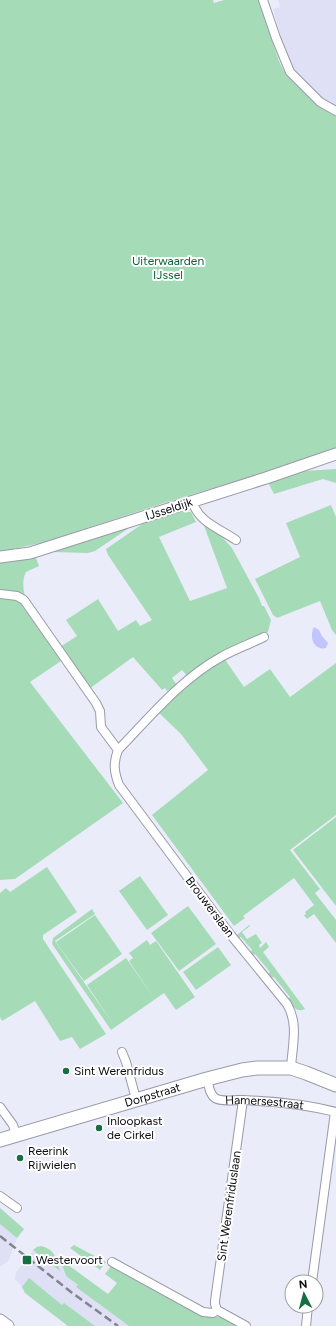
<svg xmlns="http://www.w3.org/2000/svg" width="336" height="1326" viewBox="0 0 336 1326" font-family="Figtree,sans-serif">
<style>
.built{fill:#dfe0f5}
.green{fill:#a5dcb7}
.water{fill:#c3c4fe}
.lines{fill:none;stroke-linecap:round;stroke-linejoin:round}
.minor-casing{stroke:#9a9aa8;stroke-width:10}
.tertiary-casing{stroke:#9a9aa8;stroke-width:13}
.primary-casing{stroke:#9a9aa8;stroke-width:15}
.minor{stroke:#fff;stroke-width:8}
.tertiary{stroke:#fff;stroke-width:11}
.primary{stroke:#fff;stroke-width:13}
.rail{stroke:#82838d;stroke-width:2.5;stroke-dasharray:8 4;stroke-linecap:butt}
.poi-dot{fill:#176e40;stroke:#fff;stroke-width:1.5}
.labels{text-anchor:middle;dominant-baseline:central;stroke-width:4;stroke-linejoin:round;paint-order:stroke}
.park-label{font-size:12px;fill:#086337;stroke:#fff}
.street-label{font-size:12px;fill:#0b0b10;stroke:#fff}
.poi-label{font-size:12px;fill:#0b0b10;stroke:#fff;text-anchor:start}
</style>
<rect width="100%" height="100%" fill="#ebecfa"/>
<path class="built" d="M278,0H336V109L321,99L298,78L287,59L273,9L280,7Z
M0,1208L24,1229L17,1238L8,1262L0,1266Z
M38,1246L46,1248L60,1259L66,1276L78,1285L77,1287L129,1326H68L25,1293L22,1287L15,1279L16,1272L35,1248Z"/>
<path class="green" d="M0,0H213L214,3L224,0H261C267,21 274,53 284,71C293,86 322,103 336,115V450L164,503L45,542L0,552Z
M336,469V483L323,479L274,494L268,482L304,471Z
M331,505L336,517V635L332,630L320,601L277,618L276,617L273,615L255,579L300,557L286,523Z
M182,511L191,512L196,522L159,537L190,601L227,588L203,523H205L223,538L232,548L259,598L262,606H264L271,620L268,632L189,678L182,670L172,678L177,685L167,691L165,688L162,690L133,657L89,689L60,647L77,636L66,620L98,599L118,631L136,620L140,626L152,620L108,555L106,549L151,518L167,513Z
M132,526L95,551L88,553L52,552Z
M32,557L36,558L39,566L26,572C22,580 23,588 25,596L0,590V561Z
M0,597L14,599L19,601L61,661L30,682L123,803L15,879L0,880Z
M224,658L244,687L270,669L290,697L336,663V815L290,850L320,889L315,893L336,920V943L314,914L307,919L304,915L306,914L305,912L314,905L294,878L243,916L245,918L234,926L152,815L208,770L181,734L158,712L191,681Z
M336,817V906L293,850Z
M47,867L77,912L43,935V939L106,1034L80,1049L72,1037L60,1041L35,1001L2,1021L0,1017V893L6,888L10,892Z
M140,876L168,915L147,930L119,891Z
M188,906L216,944L179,971L151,933Z
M92,909L95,914L55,941L114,1025L87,985L126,958L154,998L129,961L133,958L129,953L147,940L150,945L156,941L195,997L176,1010L164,993L111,1030L52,944L53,938Z
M95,915L122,954L84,981L56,942Z
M249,925L250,926L242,932L247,939L256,934L262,943L259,945L260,948L266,942L269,947L263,952L305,1009C296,1013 293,1006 288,999L290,997L274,977L271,978L268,974L270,972L255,954L253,956L250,952L252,950L241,937L239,938L236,936Z
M218,947L231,965L196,990L183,972Z
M0,1208L24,1229L17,1238L0,1224Z
M74,1245L106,1262L100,1270L70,1248Z
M41,1246C55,1249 56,1259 60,1271L33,1250L37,1247Z
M60,1259L108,1294L117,1283L105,1274L112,1265L205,1316L222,1317L239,1326H129L76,1287L78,1285L66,1276Z
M29,1278L62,1305L64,1303L95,1326H68L25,1293L22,1287Z"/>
<path class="water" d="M314,627L319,630L322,636L328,643L326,648C313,651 309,636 314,627Z"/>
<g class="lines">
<defs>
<g id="minor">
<path d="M263,0L276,38L290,72L320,102L336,111"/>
<path d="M192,501C199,523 219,528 236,540"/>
<path d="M0,594L17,596L24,600L96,703L100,711L101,727L118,750C113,763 114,772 119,785L230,934L287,1004C299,1024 292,1047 291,1068"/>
<path d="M118,750C150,717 181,679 221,657C235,649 250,644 264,637"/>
<path d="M122,1052L126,1062L136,1099"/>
<path id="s1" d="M207,1079C209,1085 209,1094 215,1098C221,1102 232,1100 239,1100C272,1101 304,1104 336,1112"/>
<path d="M0,1107L13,1125L16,1134"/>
<path d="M0,1196L17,1208"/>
<path d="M112,1262L203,1312L213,1313L217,1310"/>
<path d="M312,1282L335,1112"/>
<path d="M217,1310L215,1304V1301L243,1100"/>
<path d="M217,1310L246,1326"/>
<path d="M306,1326L308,1306"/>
</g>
<path id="tertiary" d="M0,557L30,553L266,478L336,454
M0,1320L8,1326"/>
<g id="primary">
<path id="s2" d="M0,1140L207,1079L242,1070L257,1068H291L306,1073L336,1085"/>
</g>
</defs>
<use href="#minor" class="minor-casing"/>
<use href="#tertiary" class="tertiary-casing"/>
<use href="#primary" class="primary-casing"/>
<use href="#minor" class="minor"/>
<use href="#tertiary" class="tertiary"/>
<use href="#primary" class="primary"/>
<path class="rail" d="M0,1236L71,1292L118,1326"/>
</g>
<g class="poi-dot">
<circle cx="66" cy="1071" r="4"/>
<circle cx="99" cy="1128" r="4"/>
<circle cx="20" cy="1158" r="4"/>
<rect x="22" y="1255" width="10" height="10" rx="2"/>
</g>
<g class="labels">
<g class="park-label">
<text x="168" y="261">Uiterwaarden<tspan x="168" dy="14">IJssel</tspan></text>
</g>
<g class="street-label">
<text transform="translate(169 509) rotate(-18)">IJsseldijk</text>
<text transform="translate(210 907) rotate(53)">Brouwerslaan</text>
<text stroke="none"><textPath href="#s2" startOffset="159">Dorpstraat</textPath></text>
<text stroke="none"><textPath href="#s1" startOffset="71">Hamersestraat</textPath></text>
<text transform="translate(229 1206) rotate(-82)">Sint Werenfriduslaan</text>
</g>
<g class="poi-label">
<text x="74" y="1071">Sint Werenfridus</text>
<text x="107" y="1121">Inloopkast<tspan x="107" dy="14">de Cirkel</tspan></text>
<text x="28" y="1151">Reerink<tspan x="28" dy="14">Rijwielen</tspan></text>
<text x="36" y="1260">Westervoort</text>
</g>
</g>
<g transform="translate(304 1294) rotate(354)"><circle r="19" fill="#ffffff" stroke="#9d9d9f"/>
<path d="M0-3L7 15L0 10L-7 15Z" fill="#176e40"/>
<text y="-6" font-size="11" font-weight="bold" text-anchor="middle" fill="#0b0b10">N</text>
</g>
</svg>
